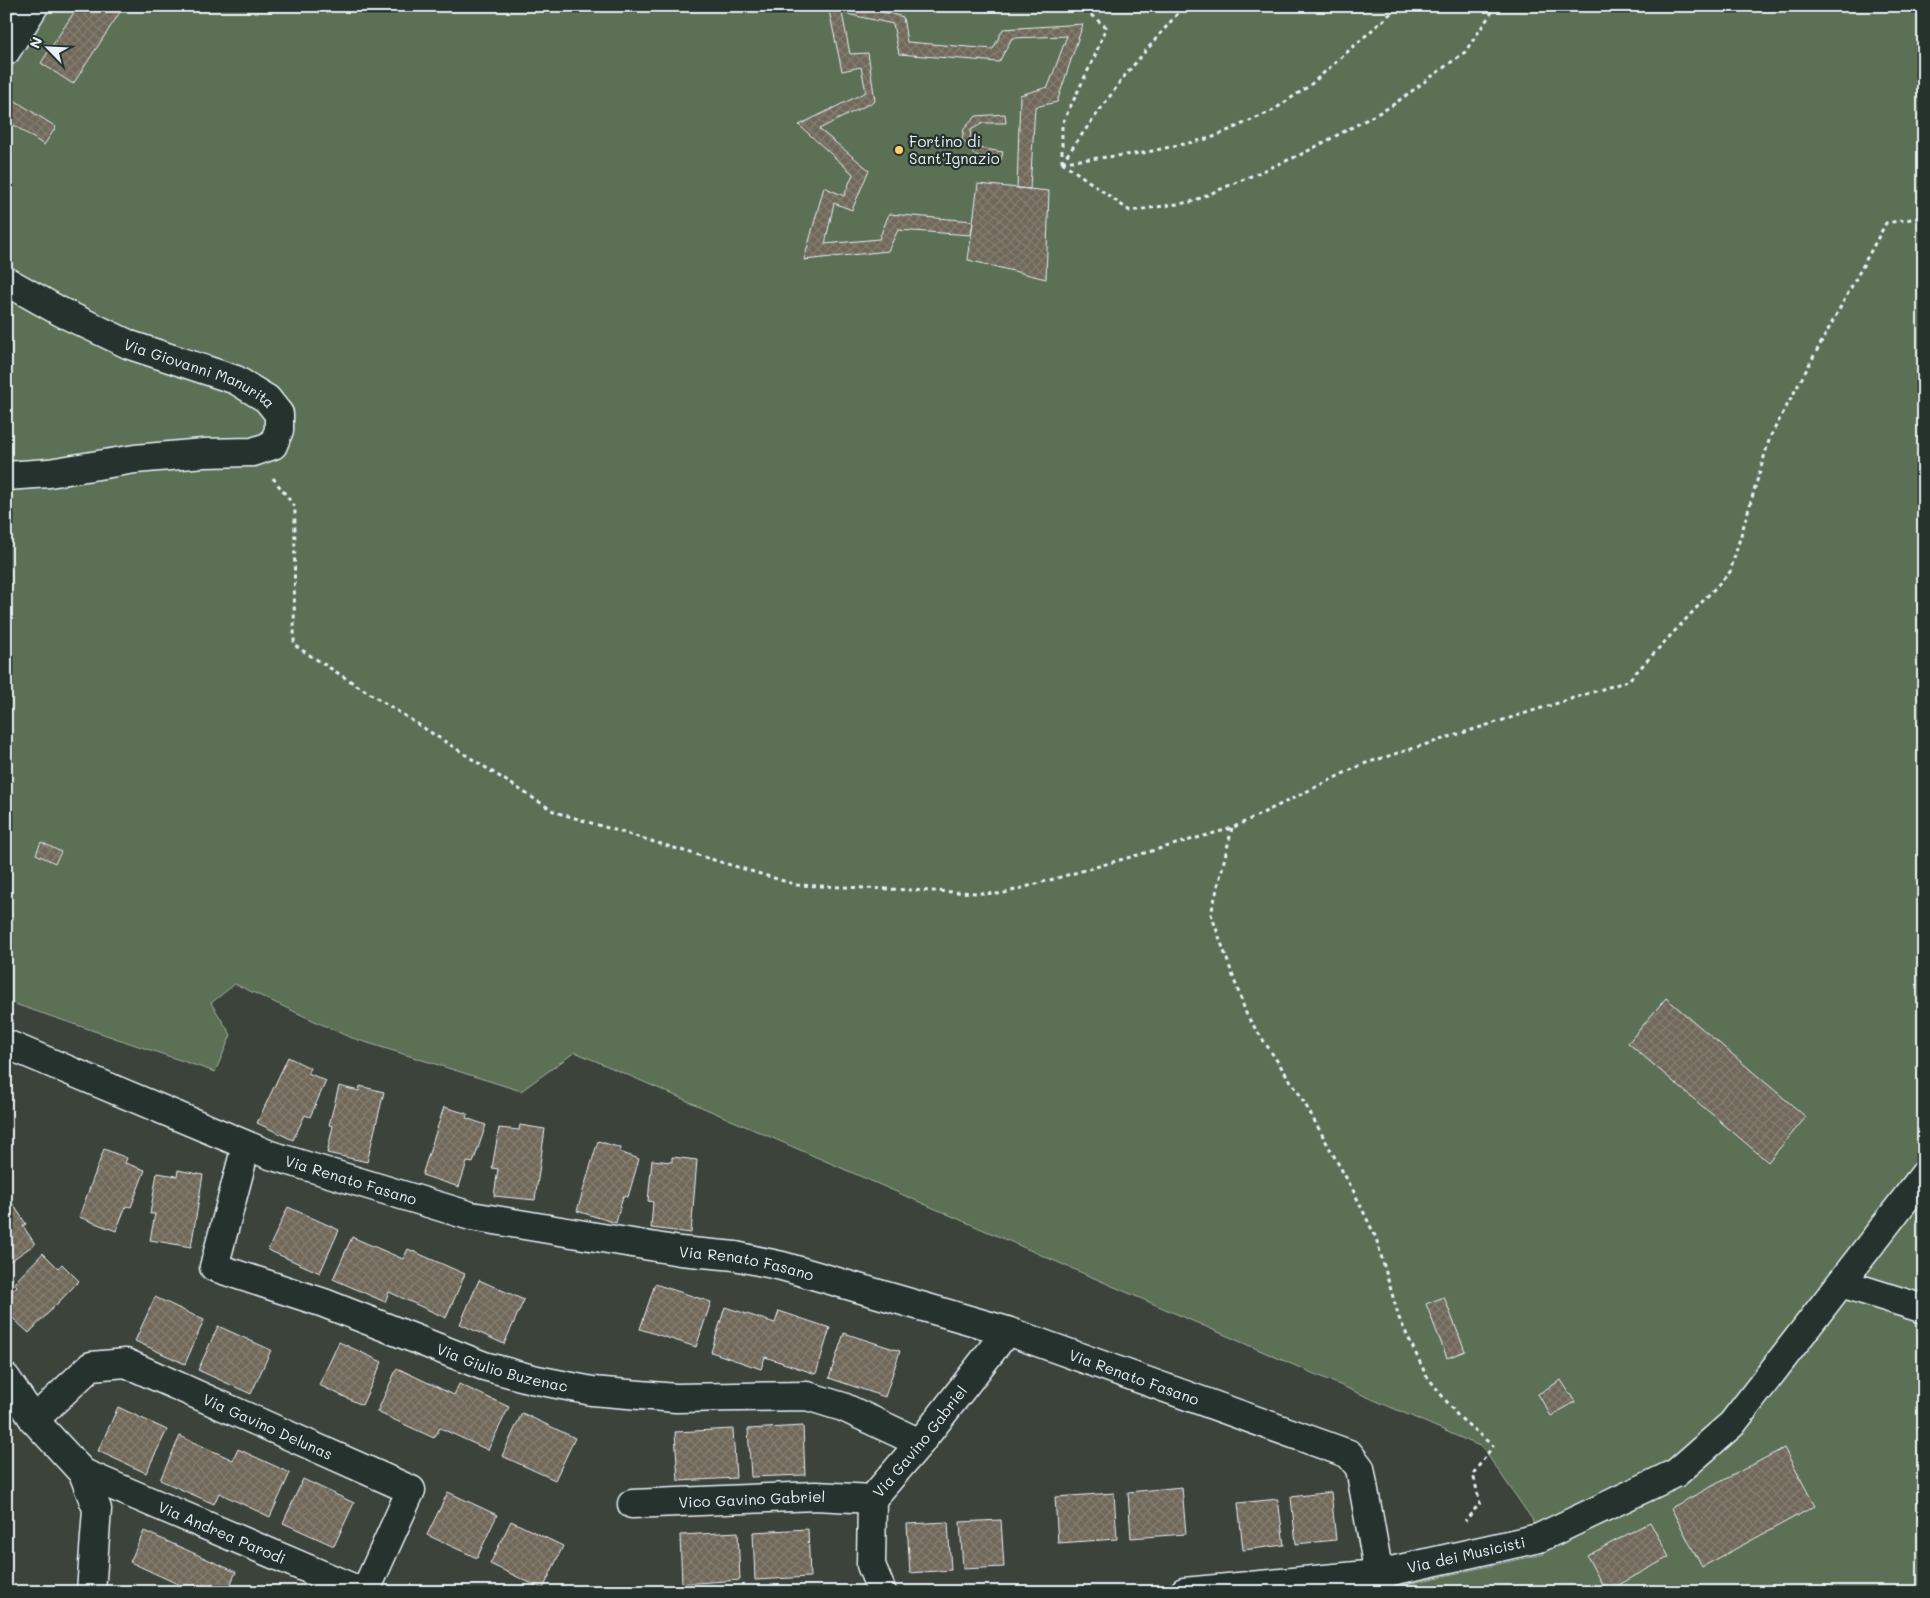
<svg xmlns="http://www.w3.org/2000/svg" width="1930" height="1598" viewBox="0 0 1930 1598" font-family="Mali,sans-serif">
<style>
.green{fill:#5c7054;stroke:#a2b0a6}
.building{fill:url(#building-cross-hatch);stroke:#e8f1f8}
.lines{fill:none;stroke-linecap:round;stroke-linejoin:round}
.minor-casing{stroke:#e8f1f8;stroke-width:31}
.path{stroke:#e8f1f8;stroke-width:3;stroke-dasharray:4 4;stroke-linecap:butt}
.minor{stroke:#26332d;stroke-width:28}
.poi-dot{fill:#ffd166;stroke:#26332d;stroke-width:2}
.labels{text-anchor:middle;dominant-baseline:central;stroke-width:4.5;stroke-linejoin:round;paint-order:stroke}
.poi-label{font-size:15px;fill:#e8f1f8;stroke:#26332d;text-anchor:start}
.street-label{font-size:15px;fill:#e8f1f8;stroke:#26332d}
</style>
<defs>
<pattern id="building-cross-hatch" width="8" height="8" patternUnits="userSpaceOnUse" patternTransform="scale(1.25)"><rect width="8" height="8" fill="#706859"/><path d="M0 0l8 8M0 8l8-8" fill="none" stroke="#847e72"/></pattern>
</defs>
<rect width="100%" height="100%" fill="#3c433a"/>
<filter id="ink" filterUnits="userSpaceOnUse"><feTurbulence type="fractalNoise" baseFrequency=".02" numOctaves="2"/><feDisplacementMap in="SourceGraphic" scale="10" xChannelSelector="R" yChannelSelector="G"/><feConvolveMatrix kernelMatrix="1 2 1 2 8 2 1 2 1" color-interpolation-filters="sRGB"/></filter>
<g filter="url(#ink)">
<path class="green" d="M6,6H1924V1592H1405L1403,1585L1544,1554L1532,1519L1482,1447L575,1052L521,1091L349,1037L235,984L211,1003L231,1035L215,1072L6,1001Z"/>
<path class="building" d="M78,6H124L73,84L41,63Z
M828,6H862L903,17L907,42L993,49L1003,29L1083,24L1057,102L1035,107L1030,189L1017,188L1020,95L1048,87L1067,36L1012,38L999,62L899,54L893,24L842,13L850,54L868,53L875,101L819,129L869,170L852,210L834,203L825,244L879,239L889,214L973,221L971,235L898,230L888,251L804,260L824,187L844,196L853,174L799,125L866,92L861,67L842,71Z
M11,98L56,127L44,145L6,120V106Z
M1005,114L1006,123H983L971,130L970,138L978,148L1003,152L1001,160L975,155L962,139L964,129L976,116Z
M978,184L1049,191L1046,279L968,260Z
M41,842L61,852L55,863L36,854Z
M1666,998L1806,1117L1768,1162L1628,1043Z
M288,1057L310,1068L308,1073L326,1081L310,1117L305,1115L293,1140L257,1123Z
M339,1086L359,1091L360,1086L384,1092L367,1162L327,1153L333,1126L329,1125Z
M444,1107L468,1114L466,1118L486,1125L473,1163L467,1162L459,1187L422,1175Z
M520,1125L545,1129L535,1200L494,1196L498,1169L492,1168L499,1128L519,1130Z
M598,1141L621,1148L620,1152L639,1159L628,1197L623,1196L616,1223L577,1211Z
M104,1149L127,1158L125,1163L145,1170L131,1207L126,1206L116,1231L79,1217Z
M672,1157L697,1160L691,1233L651,1228L653,1202L648,1201L652,1160L672,1162Z
M178,1170L203,1175L191,1247L150,1240L155,1214H150L157,1173L177,1176Z
M13,1204L26,1224L23,1226L35,1244L6,1264V1208Z
M288,1207L339,1230L320,1273L268,1250Z
M352,1237L403,1259L408,1249L465,1274L446,1318L389,1292L385,1302L333,1279Z
M43,1253L58,1268L62,1264L79,1281L29,1333L6,1312V1297L17,1286L14,1283Z
M479,1280L524,1300L504,1344L460,1324Z
M655,1284L711,1302L696,1347L640,1329Z
M155,1297L204,1320L185,1364L135,1341Z
M1444,1297L1465,1351L1447,1358L1426,1304Z
M725,1307L775,1323L779,1311L830,1328L816,1374L765,1357L761,1369L711,1352Z
M218,1326L271,1350L251,1394L198,1370Z
M844,1333L900,1351L885,1397L829,1378Z
M339,1342L382,1362L362,1405L319,1385Z
M397,1368L454,1395L459,1384L509,1407L488,1450L440,1428L434,1438L377,1412Z
M1561,1380L1575,1402L1551,1416L1538,1394Z
M118,1407L167,1430L146,1473L98,1451Z
M522,1413L575,1438L555,1480L502,1456Z
M803,1426L805,1475L751,1477L748,1429Z
M733,1429L736,1478L678,1481L675,1432Z
M180,1436L233,1460L238,1449L290,1473L270,1517L219,1493L214,1504L160,1480Z
M1784,1448L1815,1506L1702,1567L1671,1508Z
M303,1479L354,1503L334,1546L283,1523Z
M1182,1487L1186,1534L1131,1538L1128,1492Z
M448,1492L497,1515L477,1558L427,1535Z
M1331,1492L1336,1540L1296,1544L1291,1497Z
M1114,1493L1117,1539L1058,1543L1055,1497Z
M1278,1499L1284,1545L1243,1550L1238,1503Z
M1001,1520L1004,1567L963,1569L960,1522Z
M511,1521L563,1546L543,1589L490,1564Z
M948,1522L951,1570L910,1573L907,1524Z
M1650,1522L1669,1557L1606,1592L1587,1556Z
M808,1529L810,1577L755,1580L753,1532Z
M144,1531L236,1572L227,1592H195L130,1562Z
M738,1532L740,1580L682,1584L680,1535Z"/>
<g class="lines">
<defs>
<g id="minor">
<path d="M6,51L34,6"/>
<path id="s1" d="M6,281L61,312L130,345L236,380L267,399L279,414V430L273,445L253,452L204,453L135,459L49,473L6,476"/>
<path id="s2" d="M6,1044L270,1155L471,1216L680,1251L735,1256L782,1266L1007,1331L1349,1454L1360,1468L1382,1592"/>
<path id="s3" d="M246,1146L214,1267L324,1303L484,1366L532,1379L592,1391L676,1398L807,1396L843,1407L920,1443"/>
<path d="M1841,1283L1924,1309"/>
<path d="M6,1378L34,1420L83,1473L97,1509L91,1592"/>
<path id="s4" d="M34,1420L91,1366L126,1363L411,1490L365,1592"/>
<path id="s5" d="M83,1473L362,1592"/>
<path id="s6" d="M632,1504L816,1496L872,1499"/>
<path id="s7" d="M882,1592L871,1565L872,1499L920,1443L1007,1331"/>
<path id="s8" d="M1184,1592L1378,1574L1539,1538L1676,1473L1732,1424L1924,1175"/>
</g>
</defs>
<use href="#minor" class="minor-casing"/>
<path class="path" d="M1062,162L1130,211L1191,202L1302,154L1390,107L1465,52L1496,6
M1062,162L1143,153L1211,138L1272,111L1309,86L1399,6
M1062,162L1126,74L1184,6
M1062,162V124L1094,58L1106,27L1080,6
M273,478L295,507L294,645L555,812L797,885L1001,894L1232,828L1363,764L1628,681L1730,572L1770,437L1886,223L1924,217
M1232,828L1211,914L1247,1016L1300,1095L1354,1192L1376,1238L1399,1318L1426,1375L1458,1416L1493,1446L1473,1474L1480,1503L1465,1521"/>
<use href="#minor" class="minor"/>
</g>
</g>
<circle class="poi-dot" cx="899" cy="150" r="5"/>
<g class="labels">
<g class="poi-label">
<text x="909" y="141">Fortino di<tspan x="909" dy="17">Sant'Ignazio</tspan></text>
</g>
<g class="street-label">
<text stroke="none"><textPath href="#s1" startOffset="215">Via Giovanni Manurita</textPath></text>
<text stroke="none"><textPath href="#s2" startOffset="371">Via Renato Fasano</textPath></text>
<text stroke="none"><textPath href="#s2" startOffset="776">Via Renato Fasano</textPath></text>
<text stroke="none"><textPath href="#s3" startOffset="431">Via Giulio Buzenac</textPath></text>
<text stroke="none"><textPath href="#s2" startOffset="1181">Via Renato Fasano</textPath></text>
<text stroke="none"><textPath href="#s4" startOffset="269">Via Gavino Delunas</textPath></text>
<text stroke="none"><textPath href="#s7" startOffset="170">Via Gavino Gabriel</textPath></text>
<text stroke="none"><textPath href="#s6" startOffset="120">Vico Gavino Gabriel</textPath></text>
<text stroke="none"><textPath href="#s5" startOffset="151">Via Andrea Parodi</textPath></text>
<text stroke="none"><textPath href="#s8" startOffset="285">Via dei Musicisti</textPath></text>
</g>
</g>
<rect width="1930" height="1598" fill="none" stroke="#26332d" stroke-width="25"/>
<rect x="12" y="12" width="1905" height="1573" fill="none" stroke="#e8f1f8" stroke-width="2" filter="url(#ink)"/>
<g transform="translate(48 48) rotate(294)" stroke="#26332d" stroke-width="4" paint-order="stroke">
<path d="M0-4L9 19L0 12L-9 19Z" fill="#e8f1f8"/>
<text y="-8" font-size="14" font-weight="bold" text-anchor="middle" fill="#e8f1f8">N</text>
</g>
</svg>
